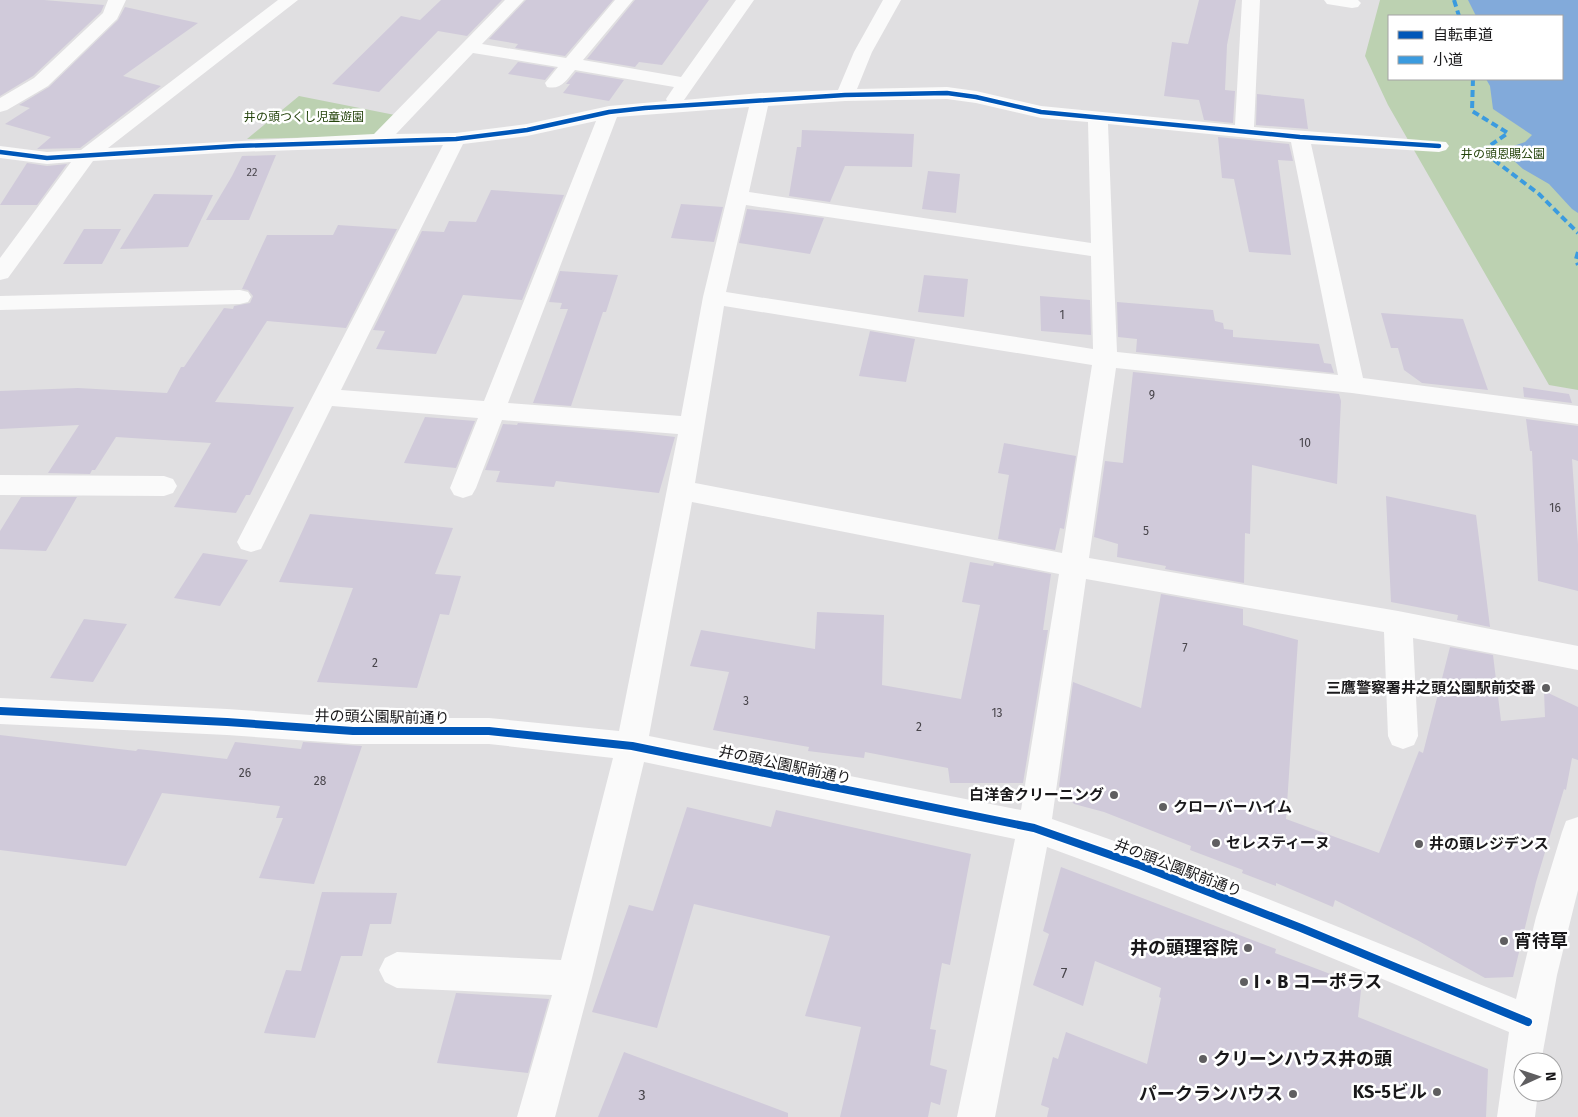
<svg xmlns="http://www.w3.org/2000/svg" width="1578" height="1117" viewBox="0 0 1578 1117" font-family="'Fira Sans','Noto Sans JP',sans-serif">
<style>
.green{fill:#bcd1b1;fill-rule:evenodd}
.water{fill:#82aada}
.building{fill:#d0cada}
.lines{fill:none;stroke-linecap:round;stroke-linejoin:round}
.minor{fill:#fafafa;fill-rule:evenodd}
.quiet{stroke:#3b9bdf;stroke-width:4;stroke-dasharray:7 4;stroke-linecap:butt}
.cycleway-far1-casing{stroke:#fff;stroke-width:7}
.cycleway-casing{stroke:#fff;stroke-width:11}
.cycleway-far1{stroke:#0057b8;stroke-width:4.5}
.cycleway{stroke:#0057b8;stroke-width:8}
.poi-dot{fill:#5f5e60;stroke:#fff;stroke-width:2}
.labels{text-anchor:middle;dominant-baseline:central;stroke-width:5;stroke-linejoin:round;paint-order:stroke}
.far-number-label{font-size:11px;fill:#48454b}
.far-park-label{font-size:12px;fill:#24430b;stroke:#fff}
.number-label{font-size:12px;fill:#48454b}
.poi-label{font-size:15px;font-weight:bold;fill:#1a191b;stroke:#fff;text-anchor:start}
.street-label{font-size:15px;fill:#1a191b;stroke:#fff}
.near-number-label{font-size:15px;fill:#48454b}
.near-poi-label{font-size:18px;font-weight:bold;fill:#1a191b;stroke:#fff;text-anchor:start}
</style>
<rect width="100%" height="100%" fill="#e0dfe1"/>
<path class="green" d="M1380,0H1578V390L1549,385L1388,105L1365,56ZM1389,16H1562V79H1389Z
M299,96L395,115L374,136L247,139Z"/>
<path class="water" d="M1468,0H1578V213L1572,209L1549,184L1523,169L1502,150L1525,142L1532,135L1493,109L1490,86L1486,79H1562V16H1476Z"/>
<path class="building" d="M0,0H44L104,5L101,12L33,76L0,96Z
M441,0H502L467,36L438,31L379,92L332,84L401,16L420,20Z
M526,0H613L565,56L515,48L518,44L489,39Z
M635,0H709L662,65L639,62L635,67L587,59Z
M1199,0H1236L1227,45L1225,90L1235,91L1233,123L1204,120L1199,100L1164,96L1172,42L1188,44Z
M125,7L198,23L123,76L161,86L80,148L37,149L51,137L5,124L30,108L19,105L49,87L118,20Z
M518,62L555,68L545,80L508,74Z
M576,72L624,80L609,101L563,93L570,84H566Z
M1257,94L1304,99L1308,129L1256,125Z
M802,130L914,134L912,167L845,166L830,202L789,196L797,147H801Z
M1218,137L1289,144L1293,161L1278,160L1291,255L1249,252L1234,179L1222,178Z
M276,155L249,220H206L232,176L242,156Z
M27,163L47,166L67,164L37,205H0Z
M928,171L960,174L956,213L922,209Z
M491,190L564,195L522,300L463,295L436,354L376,349L385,331L373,330L422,231L444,232L449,221L476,222Z
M154,194L213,195L188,247L120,249Z
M681,204L723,207L714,242L671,238Z
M747,209L777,212L824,218L810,254L739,243Z
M338,225L397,229L346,328L267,321L215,402L294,407L250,495H246L236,513L174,507L211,443L116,437L95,470H92L90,474L48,473L79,425L0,429V391L78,388L167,393L181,367H184L224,308L233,309L234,306L250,303L253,296L248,290L242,289L267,235H333Z
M84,229H121L102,264H63Z
M560,271L618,275L606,312H603L571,406L533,403L568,309H560L562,303L549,302Z
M924,275L968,279L964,317L918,312Z
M1040,296L1090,300L1091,335L1041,331Z
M1117,302L1213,310L1215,321L1223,323L1224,329L1233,330V337L1319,344L1324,363L1331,364L1334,373L1136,352L1137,339L1118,337Z
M1381,313L1463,319L1488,390L1422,383L1404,370L1398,348H1391Z
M870,331L915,339L906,382L859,376Z
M1133,372L1339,394L1341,401L1337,484L1252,465L1250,534L1245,533L1244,583L1165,569L1166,566L1117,557L1118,544L1094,537L1105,461L1123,463Z
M1523,387L1569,394L1572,403L1524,397Z
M425,417L475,421L456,468L404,463Z
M1526,419L1578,426V461L1572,459L1578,544V591L1538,581L1532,451H1530Z
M518,423L633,432L675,437L659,493L556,481L554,487L496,482L500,471L485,470L503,424L517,425Z
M1004,443L1076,456L1064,529L1060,528L1055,550L998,539L1009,475L998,473Z
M1386,496L1476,515L1490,627L1457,620L1458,615L1391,602Z
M21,497H77L46,551L0,549V531Z
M310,514L453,528L435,574L461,576L449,615L440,614L417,688L317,682L353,588L279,582Z
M203,553L248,560L220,606L174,598Z
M970,562L993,566L994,563L1051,574L1043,630H1048L1023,783H950L948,768L865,752L864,758L808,751L809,747L713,730L729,672L690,666L701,630L815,649L817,612L884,615L882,685L961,699L980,605L962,602Z
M1161,594L1243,609V625L1298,640L1286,819L1379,853L1419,751L1423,753L1450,647L1493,655L1501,721L1545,717L1544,691L1578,707V760L1572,758L1566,790L1564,789L1536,882L1513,977L1485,978L1417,940L1335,900L1333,907L1276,883V886L1242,873L1243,870L1190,850L1191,846L1104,812L1074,804L1059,786L1073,682L1141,708Z
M84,619L127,624L93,682L50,678Z
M0,735L136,751L138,749L227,759L235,742L301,749L303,742L362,746L314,884L259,878L283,818H276L280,806L162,793L126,866L0,850Z
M687,807L771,827L776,810L971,854L950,965L942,963L930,1029L936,1030L930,1065L947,1070L940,1105L931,1102L928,1117H840L861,1027L805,1016L830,936L694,904L657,1028L592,1012L629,905L653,911Z
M1061,867L1276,949L1275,953L1333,975L1332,979L1361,990L1358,1017L1488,1069L1486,1117H1047L1049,1108L1041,1105L1053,1057L1058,1059L1066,1032L1147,1064L1161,998L1159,997L1161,988L1095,961L1083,1006L1033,985L1049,934L1043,931Z
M322,892L397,893L391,924H370L362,956H341L315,1038L264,1033L286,970L301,971Z
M456,993L549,999L528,1073L437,1063Z
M624,1052L788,1113V1117H598Z"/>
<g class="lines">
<path class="minor" d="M108,0H126L117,19L48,86L7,110L0,112V98L34,78L103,13Z
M278,0H298L108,148L374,134L505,0H524L482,44L566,58L615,0H633L583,60L681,77L736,0H754L684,100L760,93L838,90L854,52L883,0H901L872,52L857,89L947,87L976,91L1041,106L1235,125L1242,0H1260L1254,127L1446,142L1449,146L1446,150L1439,152L1311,144L1363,378L1578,406V424L1352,393L1116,368L1089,558L1398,611L1578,646V670L1413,638L1418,736L1414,745L1403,749L1392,745L1388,736L1384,632L1086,579L1052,819C1209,873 1362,936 1516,999L1536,917L1562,832L1566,821L1578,817V890L1557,975L1541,1062H1523V1092H1538L1535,1117H1497L1509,1032C1356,968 1203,903 1047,847L995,1117H957L1015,839L644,762L592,978L555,1117H517L552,995L397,988L385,982L379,970L385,958L397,952L561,960L613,758L489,744H353L227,735L0,724V698L227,709L353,718H489L619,731L678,434L502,420L476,488L472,495L463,498L454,495L450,488L478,418L332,406L261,549L251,552L241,549L237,542L443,145L236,152L93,161L8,278L0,280V258L71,162L47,164L0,158V146L47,152L81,150ZM473,53L558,67L545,83L547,87C562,90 566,80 575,70L674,87L666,99L667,101L609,106L527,124L456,133L396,134ZM947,99L976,103L1041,118L1088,122L1091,243L749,192L768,106L845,101ZM749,107L703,297L681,416L508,403L617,117ZM596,121L484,401L341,390L463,144L527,136ZM1108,124L1291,142L1338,375L1117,352ZM746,205L1091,256L1093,349L726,292ZM724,306L1092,365L1062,553L695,483ZM692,502L1059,574L1021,810L649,736Z
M1324,0H1358L1361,3L1358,7L1352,8L1327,4Z
M240,290L248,292L251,297L248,302L240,304L0,310V296Z
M0,475L164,476L173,479L177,486L173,493L164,496L0,495Z"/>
<path class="quiet" d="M1454,0L1459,16H1457
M1473,79L1472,111L1508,133L1482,151L1539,194L1578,233
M1578,252L1576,259L1578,265"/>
<defs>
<path id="cycleway-far1" d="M0,152L47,158L236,146L456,139L527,130L609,112L645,108L845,95L947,93L976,97L1041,112L1300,137L1439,146"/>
<path id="cycleway" d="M0,711L227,722L353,731H489L632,746L1034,828L1142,866L1301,928L1528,1022"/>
</defs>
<use href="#cycleway-far1" class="cycleway-far1-casing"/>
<use href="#cycleway" class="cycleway-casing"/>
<use href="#cycleway-far1" class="cycleway-far1"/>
<use href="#cycleway" class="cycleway"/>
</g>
<g class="poi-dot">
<circle cx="1546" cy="688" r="5"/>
<circle cx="1114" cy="795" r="5"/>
<circle cx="1163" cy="807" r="5"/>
<circle cx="1216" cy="843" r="5"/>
<circle cx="1419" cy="844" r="5"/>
<circle cx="1504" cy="941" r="5"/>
<circle cx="1248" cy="948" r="5"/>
<circle cx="1244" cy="982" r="5"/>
<circle cx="1203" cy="1059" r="5"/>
<circle cx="1437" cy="1092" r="5"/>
<circle cx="1293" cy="1094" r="5"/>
</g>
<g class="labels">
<g class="far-number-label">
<text x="252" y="172">22</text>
</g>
<g class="far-park-label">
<text x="304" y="117">井の頭つくし児童遊園</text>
<text x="1503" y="154">井の頭恩賜公園</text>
</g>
<g class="number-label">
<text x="1062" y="315">1</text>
<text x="1152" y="395">9</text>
<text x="1305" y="443">10</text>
<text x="1555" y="508">16</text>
<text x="1146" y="531">5</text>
<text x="1185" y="648">7</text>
<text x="375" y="663">2</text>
<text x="746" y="701">3</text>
<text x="997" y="713">13</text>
<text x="919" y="727">2</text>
<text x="245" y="773">26</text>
<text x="320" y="781">28</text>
</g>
<g class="poi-label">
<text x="1536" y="688" text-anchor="end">三鷹警察署井之頭公園駅前交番</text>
<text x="1104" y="795" text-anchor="end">白洋舍クリーニング</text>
<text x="1173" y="807">クローバーハイム</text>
<text x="1226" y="843">セレスティーヌ</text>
<text x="1429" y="844">井の頭レジデンス</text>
</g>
<g class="street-label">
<text transform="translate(382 717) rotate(1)">井の頭公園駅前通り</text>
<text transform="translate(785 765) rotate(12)">井の頭公園駅前通り</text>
<text transform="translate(1178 868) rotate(21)">井の頭公園駅前通り</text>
</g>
<g class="near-number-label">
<text x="1064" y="973">7</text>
<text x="642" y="1095">3</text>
</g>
<g class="near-poi-label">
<text x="1514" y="941">宵待草</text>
<text x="1238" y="948" text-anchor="end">井の頭理容院</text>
<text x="1254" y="982">I・B コーポラス</text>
<text x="1213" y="1059">クリーンハウス井の頭</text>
<text x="1427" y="1092" text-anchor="end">KS-5ビル</text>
<text x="1283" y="1094" text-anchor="end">パークランハウス</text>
</g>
</g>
<rect x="1388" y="15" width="175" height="65" fill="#ffffff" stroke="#a3a3a4"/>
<rect x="1398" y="31" width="25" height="8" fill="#0057b8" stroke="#a3a3a4"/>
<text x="1433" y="40" font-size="15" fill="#1a191b">自転車道</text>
<rect x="1398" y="56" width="25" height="8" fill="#3b9bdf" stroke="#a3a3a4"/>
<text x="1433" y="65" font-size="15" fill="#1a191b">小道</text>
<g transform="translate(1538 1077) rotate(87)"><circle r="24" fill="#ffffff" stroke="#a3a3a4"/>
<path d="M0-4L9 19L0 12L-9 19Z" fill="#5f5e60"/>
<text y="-8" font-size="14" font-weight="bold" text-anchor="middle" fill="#1a191b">N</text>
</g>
</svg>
